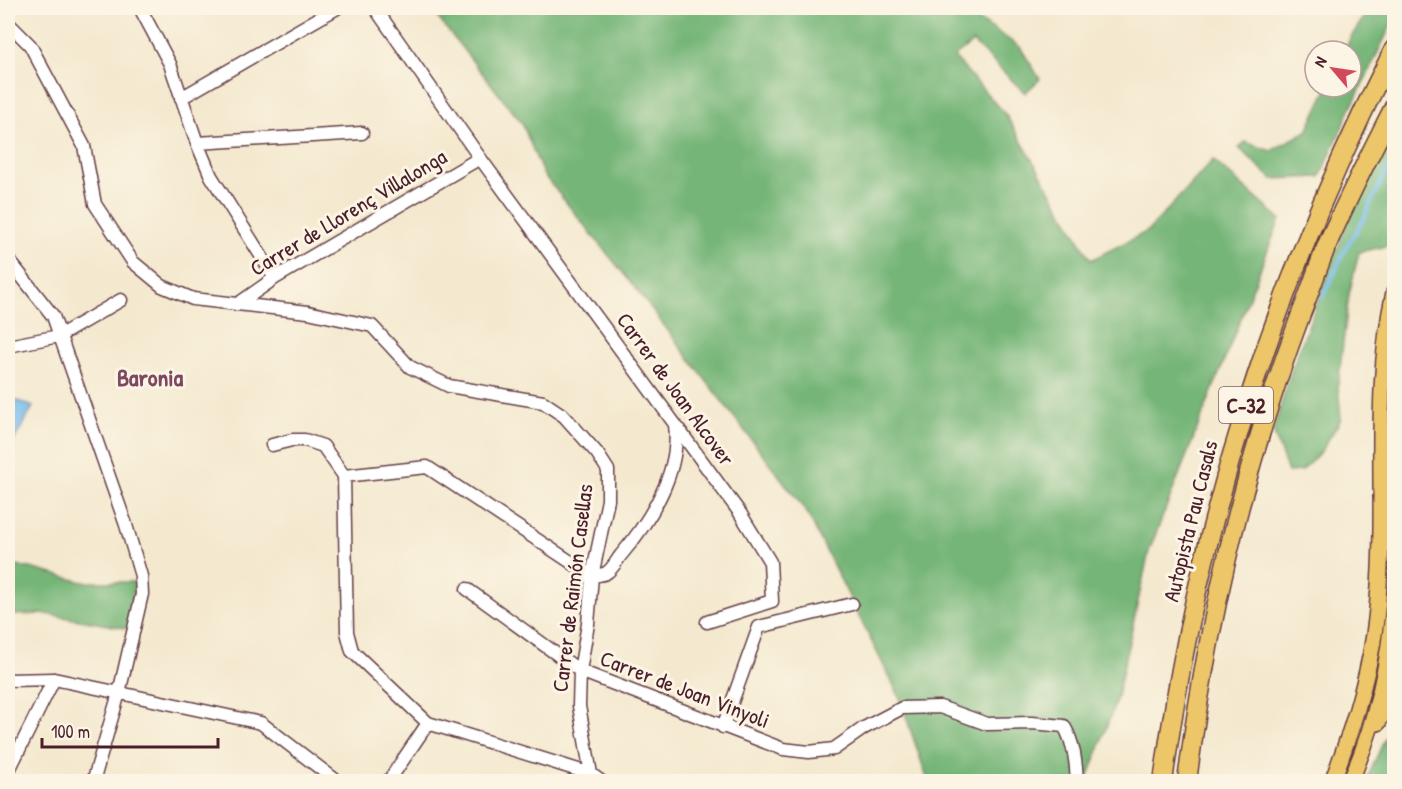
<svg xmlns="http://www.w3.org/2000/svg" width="1402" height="789" viewBox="0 0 1402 789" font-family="'Patrick Hand',sans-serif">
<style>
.forest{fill:#75b577;stroke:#606a51;stroke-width:1.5}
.water{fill:#73bbeb;stroke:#5e6d8b;stroke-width:1.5}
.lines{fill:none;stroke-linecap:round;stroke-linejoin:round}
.stream{stroke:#73bbeb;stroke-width:4}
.minor-casing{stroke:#643d44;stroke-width:15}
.major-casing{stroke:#643d44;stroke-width:18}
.highway-casing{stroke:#643d44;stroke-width:21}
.minor{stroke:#fff;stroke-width:12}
.major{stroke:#ecc669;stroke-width:15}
.highway{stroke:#ecc669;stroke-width:18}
.labels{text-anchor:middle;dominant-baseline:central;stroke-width:6;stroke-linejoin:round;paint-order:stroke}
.shield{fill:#fcf5e5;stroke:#7f5f63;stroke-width:1.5}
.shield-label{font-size:21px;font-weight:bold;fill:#4a1f2b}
.street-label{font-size:22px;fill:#4a1f2b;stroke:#fcf5e5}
.neighbourhood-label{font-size:24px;font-weight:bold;fill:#7e4861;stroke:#fcf5e5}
</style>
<rect width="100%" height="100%" fill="#fcf5e5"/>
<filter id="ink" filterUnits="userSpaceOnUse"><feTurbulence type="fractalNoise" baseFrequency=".0167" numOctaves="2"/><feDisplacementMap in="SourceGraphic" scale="12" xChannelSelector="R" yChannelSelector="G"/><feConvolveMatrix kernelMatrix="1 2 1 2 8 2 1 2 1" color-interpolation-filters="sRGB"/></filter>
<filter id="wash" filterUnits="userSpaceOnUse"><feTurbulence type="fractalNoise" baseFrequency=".008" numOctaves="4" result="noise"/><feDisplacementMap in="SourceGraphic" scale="24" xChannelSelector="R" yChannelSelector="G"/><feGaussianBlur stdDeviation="1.35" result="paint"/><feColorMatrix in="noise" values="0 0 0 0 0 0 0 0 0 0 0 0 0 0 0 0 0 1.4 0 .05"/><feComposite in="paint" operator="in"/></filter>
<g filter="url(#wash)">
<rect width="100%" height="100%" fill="#f4e9cf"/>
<path class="forest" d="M430,8H980L978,19L1020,47L1040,79L1025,93L973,42L954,57L1006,115L1091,260L1148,231L1213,160L1280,219L1149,551L1116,701L1087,781H928L899,696L806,511L636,289L543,174L522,123Z
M1370,8H1394V19L1350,110L1320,177L1272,179L1239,148L1245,142L1271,151L1307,131L1328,87H1351V51H1344L1351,37Z
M1394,129V237L1392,245L1359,252L1349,294L1338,385L1341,419L1322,450L1302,471L1288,472L1273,431L1292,369L1350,215Z
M8,565L30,568L83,582H134L131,629L46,614L8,615Z
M1394,725V781H1366L1386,736Z"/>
<path class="water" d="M13,399L33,407L11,446L8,444V409Z"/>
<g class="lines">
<path class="stream" d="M1323,297L1347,246L1363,220L1394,155"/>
</g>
</g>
<g filter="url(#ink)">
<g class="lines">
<defs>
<path id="minor" d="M140,8L170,64L197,143L211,176L275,278
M375,8L480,158L740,513L770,562L772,601L707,622
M8,23L30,45L84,146L95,204L133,262L162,286L193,299L308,312L372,326L410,367L449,386L543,402L564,416L597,453L608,470V500L592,576L588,624L580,671L579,706L591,774L602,782
M181,98L337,8
M197,143L362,133
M8,259L53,316L126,525L141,576L142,594L119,693L93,782
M238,304L275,278L480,158
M8,346L59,336L121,300
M272,445L292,440H305L323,446L344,476L347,632L352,651L428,723L591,774
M344,476L427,467L592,576C596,575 603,575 606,573C612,570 617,560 621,555C650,521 681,471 675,425
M467,589L580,671L783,749L809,752L834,749L864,728L902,708L940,707L987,724L1032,723L1064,726C1074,743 1076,762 1077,782
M8,680L54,679L261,723L338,782
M723,727L759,627L852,604
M8,772L54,679
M388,782L428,723"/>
<path id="major" d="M1378,723L1394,690
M1332,782C1352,730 1370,674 1376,619C1389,510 1370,399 1394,292
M1350,782C1376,723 1390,660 1394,597"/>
<path id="highway" d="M1163,782C1198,521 1275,282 1394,49
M1187,782C1207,622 1244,465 1301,314C1311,289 1319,263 1330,238C1350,194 1372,150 1394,107"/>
</defs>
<use href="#minor" class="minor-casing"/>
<use href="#major" class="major-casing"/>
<use href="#highway" class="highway-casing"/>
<use href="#minor" class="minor"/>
<use href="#major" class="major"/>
<use href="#highway" class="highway"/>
</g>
</g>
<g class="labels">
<rect class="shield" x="1219" y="387" width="54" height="36" rx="4.5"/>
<g class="shield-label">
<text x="1246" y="405">C-32</text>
</g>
<g class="street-label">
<text transform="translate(348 212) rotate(-31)">Carrer de Llorenç Villalonga</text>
<text transform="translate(676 389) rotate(54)">Carrer de Joan Alcover</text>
<text transform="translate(1190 521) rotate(-76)">Autopista Pau Casals</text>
<text transform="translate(572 588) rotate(-83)">Carrer de Raimón Casellas</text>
<text transform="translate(685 689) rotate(21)">Carrer de Joan Vinyoli</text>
</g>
<g class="neighbourhood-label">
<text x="150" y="377">Baronia</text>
</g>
</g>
<rect width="1402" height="789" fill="none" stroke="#fcf5e5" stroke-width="30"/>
<g transform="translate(1333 69) rotate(299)"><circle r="28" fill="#fcf5e5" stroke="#b59f9b" stroke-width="1.5"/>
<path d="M0-4.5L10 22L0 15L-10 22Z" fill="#d1495b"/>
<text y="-9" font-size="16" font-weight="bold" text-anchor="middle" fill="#4a1f2b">N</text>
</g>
<path d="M42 738v9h176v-9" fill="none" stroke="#4a1f2b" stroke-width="3"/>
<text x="51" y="738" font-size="18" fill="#4a1f2b" stroke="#fcf5e5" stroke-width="4.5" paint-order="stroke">100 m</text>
</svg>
